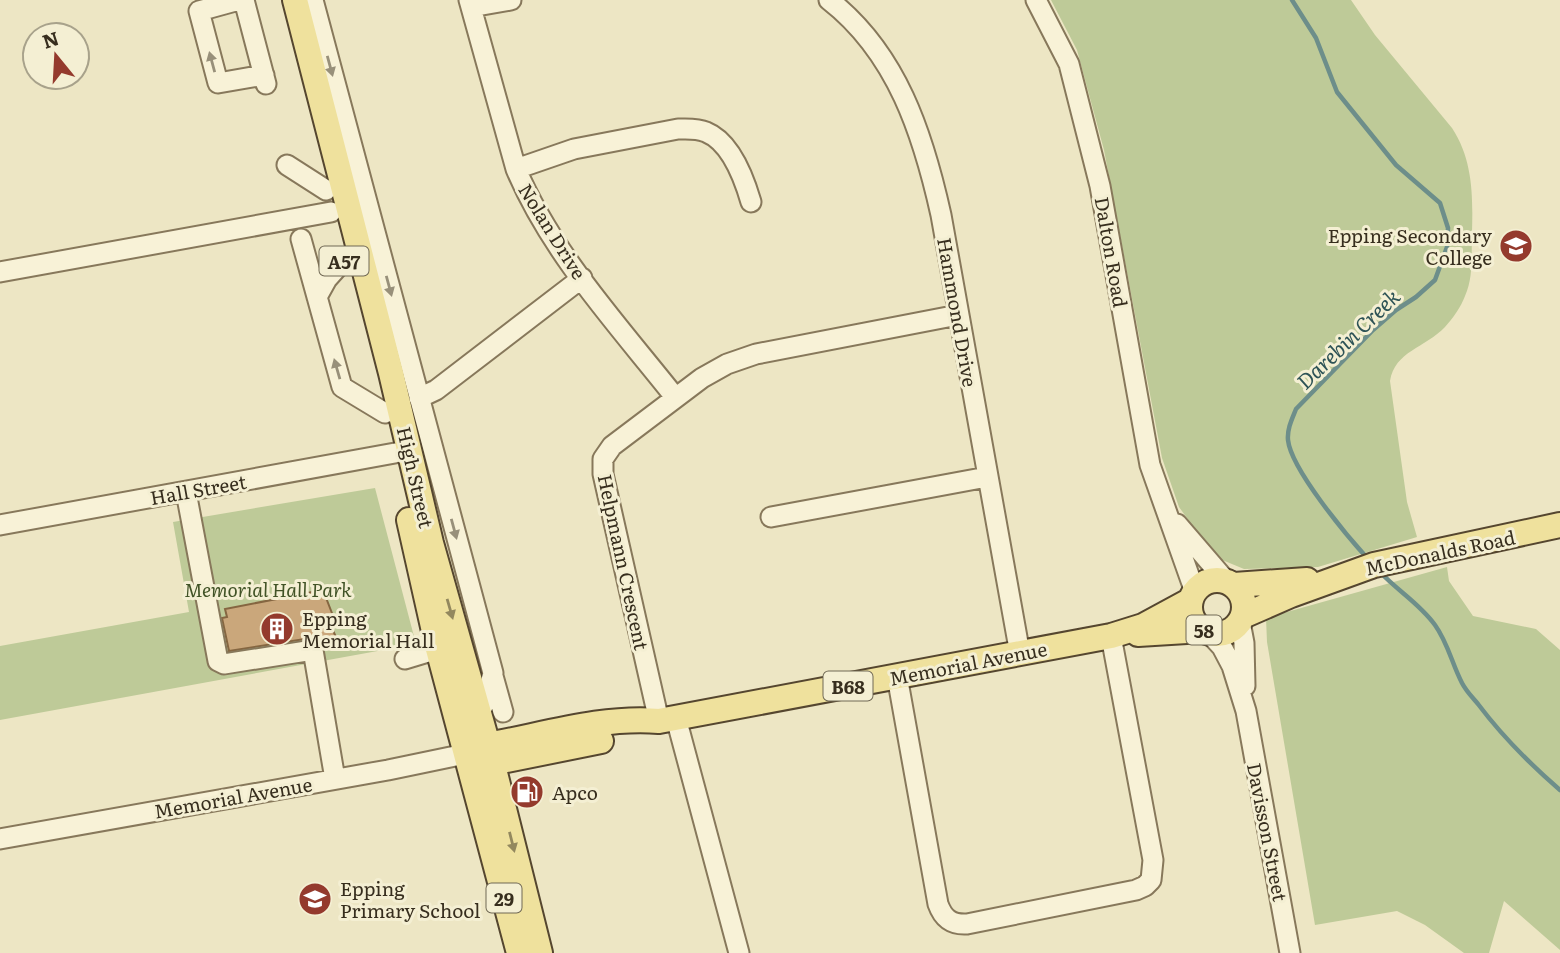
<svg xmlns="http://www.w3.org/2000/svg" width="1560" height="953" viewBox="0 0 1560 953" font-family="Literata,serif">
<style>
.green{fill:#beca98}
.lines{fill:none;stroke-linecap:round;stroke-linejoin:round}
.stream{stroke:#6d8e8a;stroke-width:4.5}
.building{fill:#caa77b;stroke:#856641;stroke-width:2}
.minor-casing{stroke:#87785b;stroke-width:23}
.major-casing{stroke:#55462f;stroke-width:28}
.minor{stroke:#f8f2d7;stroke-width:19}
.major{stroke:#efe19d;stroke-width:24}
.oneway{fill:#98907a}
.oneway2{fill:#93885e}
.labels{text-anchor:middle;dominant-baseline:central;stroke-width:6;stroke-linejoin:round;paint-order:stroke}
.shield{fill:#f4efd3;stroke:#706854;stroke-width:2}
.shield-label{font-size:18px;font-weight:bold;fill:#372e1e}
.street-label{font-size:19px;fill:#372e1e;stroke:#f4efd3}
.poi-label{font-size:19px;fill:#372e1e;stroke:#f4efd3;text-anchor:start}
.park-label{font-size:19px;font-style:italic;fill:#415326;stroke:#f4efd3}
.water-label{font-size:21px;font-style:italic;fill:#2e5356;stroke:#f4efd3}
</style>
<rect width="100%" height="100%" fill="#ede6c4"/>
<path class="green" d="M1051,0H1351L1375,35L1452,128C1473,160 1473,196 1472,232C1471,253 1474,276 1465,296C1461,307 1453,318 1445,327C1425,348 1395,351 1390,381L1407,502L1417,537L1318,567L1244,569L1215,557L1179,507L1162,458L1104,150L1077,50Z
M375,488L416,644L0,720V646L189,612L173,522Z
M1447,567L1449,581L1473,616L1536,629L1560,650V950L1504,901L1489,953H1464L1425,925L1397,911L1315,925L1267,642L1266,618Z"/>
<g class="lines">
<path class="stream" d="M1292,0L1316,38L1337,92L1396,165L1440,203L1448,228L1447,247L1435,280L1416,297L1396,310L1373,330L1296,409C1292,419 1287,429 1288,440C1291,469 1347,536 1368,559
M1381,573C1398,591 1420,604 1435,625C1448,643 1452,664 1462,683C1466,691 1473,698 1478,704C1502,736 1530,764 1560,790"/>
</g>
<path class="building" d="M323,590L335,621L329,622L336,637L319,640L311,638L229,651L222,618L227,617L225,609Z"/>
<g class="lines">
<defs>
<path id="minor" d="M239,0L199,11L218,83L264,75
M244,0L266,84
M313,0L493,673L485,702L479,714
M469,0L516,169C552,254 618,325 675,397
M829,0C897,53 923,134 941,215L1020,654
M1036,0L1069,64L1100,186L1150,465L1195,592
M471,7L511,0
M287,165L326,190
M516,169L574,149L678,129C687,129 697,128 706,132C731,142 744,178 751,202
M301,239L342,387L385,413
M0,272L331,212
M317,297L327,279L344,260
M419,398L436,390L582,278
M186,492L218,661L224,664L313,650L335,779
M771,517L987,477
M1177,524L1226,581
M0,525L395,453
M1240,622L1244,643L1245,686
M1208,632L1222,647L1232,666L1246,711L1290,953
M405,659L438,649
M493,676L503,712
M897,676L938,904C943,918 951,925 967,924L1136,890L1145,886L1151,880L1153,860L1111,636
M676,718L739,953
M659,721L603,474V459L612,446L702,378L727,364L756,354L958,315
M0,839L388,770L465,754"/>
<path id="major" d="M295,0L391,373L431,543L488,745L540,953
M409,520L438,649L519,953
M1190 607a27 27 0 1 1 54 0a27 27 0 1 1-54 0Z
M1234,585L1307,580
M1243,616L1291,595L1374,565L1560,525
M1138,634L1203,630
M472,751L488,745C543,735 603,716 659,721L1111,636L1143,626L1191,600
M479,759L492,763L601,741"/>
</defs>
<use href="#minor" class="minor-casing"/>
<use href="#major" class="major-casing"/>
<use href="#minor" class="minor"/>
<use href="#major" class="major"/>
</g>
<defs><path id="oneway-solid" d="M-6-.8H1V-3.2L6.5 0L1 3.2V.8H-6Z" transform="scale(1.75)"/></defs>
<g class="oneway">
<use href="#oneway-solid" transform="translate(212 62) rotate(-105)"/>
<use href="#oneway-solid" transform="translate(330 66) rotate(75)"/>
<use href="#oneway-solid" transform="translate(389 286) rotate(75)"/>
<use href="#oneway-solid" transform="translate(337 369) rotate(-106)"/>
<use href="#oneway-solid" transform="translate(454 529) rotate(75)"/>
</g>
<g class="oneway2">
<use href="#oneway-solid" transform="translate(450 609) rotate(74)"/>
<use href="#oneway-solid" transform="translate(512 842) rotate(76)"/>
</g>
<defs>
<symbol id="school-disc" viewBox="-11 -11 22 22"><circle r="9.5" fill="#943a2d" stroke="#f4efd3"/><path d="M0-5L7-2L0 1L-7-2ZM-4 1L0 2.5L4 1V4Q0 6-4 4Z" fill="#fff"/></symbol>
<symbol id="building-disc" viewBox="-11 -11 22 22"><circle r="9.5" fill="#943a2d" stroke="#f4efd3"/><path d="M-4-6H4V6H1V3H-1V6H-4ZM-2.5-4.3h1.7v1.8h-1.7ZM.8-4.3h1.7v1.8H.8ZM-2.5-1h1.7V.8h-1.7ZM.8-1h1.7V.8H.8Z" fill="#fff"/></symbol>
<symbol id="fuel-disc" viewBox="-11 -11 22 22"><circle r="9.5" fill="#943a2d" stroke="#f4efd3"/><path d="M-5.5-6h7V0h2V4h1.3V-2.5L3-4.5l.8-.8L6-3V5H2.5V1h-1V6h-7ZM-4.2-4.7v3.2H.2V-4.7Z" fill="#fff"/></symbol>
</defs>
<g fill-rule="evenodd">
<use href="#school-disc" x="1497" y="227" width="38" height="38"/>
<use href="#building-disc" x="258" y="610" width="38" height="38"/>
<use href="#fuel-disc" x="508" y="773" width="38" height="38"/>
<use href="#school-disc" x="296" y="880" width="38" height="38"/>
</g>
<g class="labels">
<g class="shield">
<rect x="319.5" y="246.5" width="49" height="29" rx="5"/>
<rect x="1186.5" y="615.5" width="35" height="29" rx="5"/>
<rect x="823.5" y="671.5" width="49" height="29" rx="5"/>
<rect x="486.5" y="883.5" width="35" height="29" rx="5"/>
</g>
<g class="shield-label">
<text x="344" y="261">A57</text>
<text x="1204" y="630">58</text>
<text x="848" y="686">B68</text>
<text x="504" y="898">29</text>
</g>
<g class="street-label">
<text transform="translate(553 231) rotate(58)">Nolan Drive</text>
<text transform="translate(1112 252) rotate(80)">Dalton Road</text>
<text transform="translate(958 312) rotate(80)">Hammond Drive</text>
<text transform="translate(416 477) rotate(77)">High Street</text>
<text transform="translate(198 489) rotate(-10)">Hall Street</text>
<text transform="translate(1440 552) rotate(-12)">McDonalds Road</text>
<text transform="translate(624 562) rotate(78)">Helpmann Crescent</text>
<text transform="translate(968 663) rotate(-11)">Memorial Avenue</text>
<text transform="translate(233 797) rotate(-10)">Memorial Avenue</text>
<text transform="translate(1268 832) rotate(79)">Davisson Street</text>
</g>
<g class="poi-label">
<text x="1492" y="235" text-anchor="end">Epping Secondary<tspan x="1492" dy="22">College</tspan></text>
<text x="302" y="618">Epping<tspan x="302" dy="22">Memorial Hall</tspan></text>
<text x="552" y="792">Apco</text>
<text x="340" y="888">Epping<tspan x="340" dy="22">Primary School</tspan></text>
</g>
<g class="park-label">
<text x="268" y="589">Memorial Hall Park</text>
</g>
<g class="water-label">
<text transform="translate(1347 338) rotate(-44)">Darebin Creek</text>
</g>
</g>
<g transform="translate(56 56) rotate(342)"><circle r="33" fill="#f4efd3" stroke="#a8a28b" stroke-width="2"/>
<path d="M0-5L12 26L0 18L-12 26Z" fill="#943a2d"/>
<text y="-10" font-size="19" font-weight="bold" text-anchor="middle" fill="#372e1e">N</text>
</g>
</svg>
